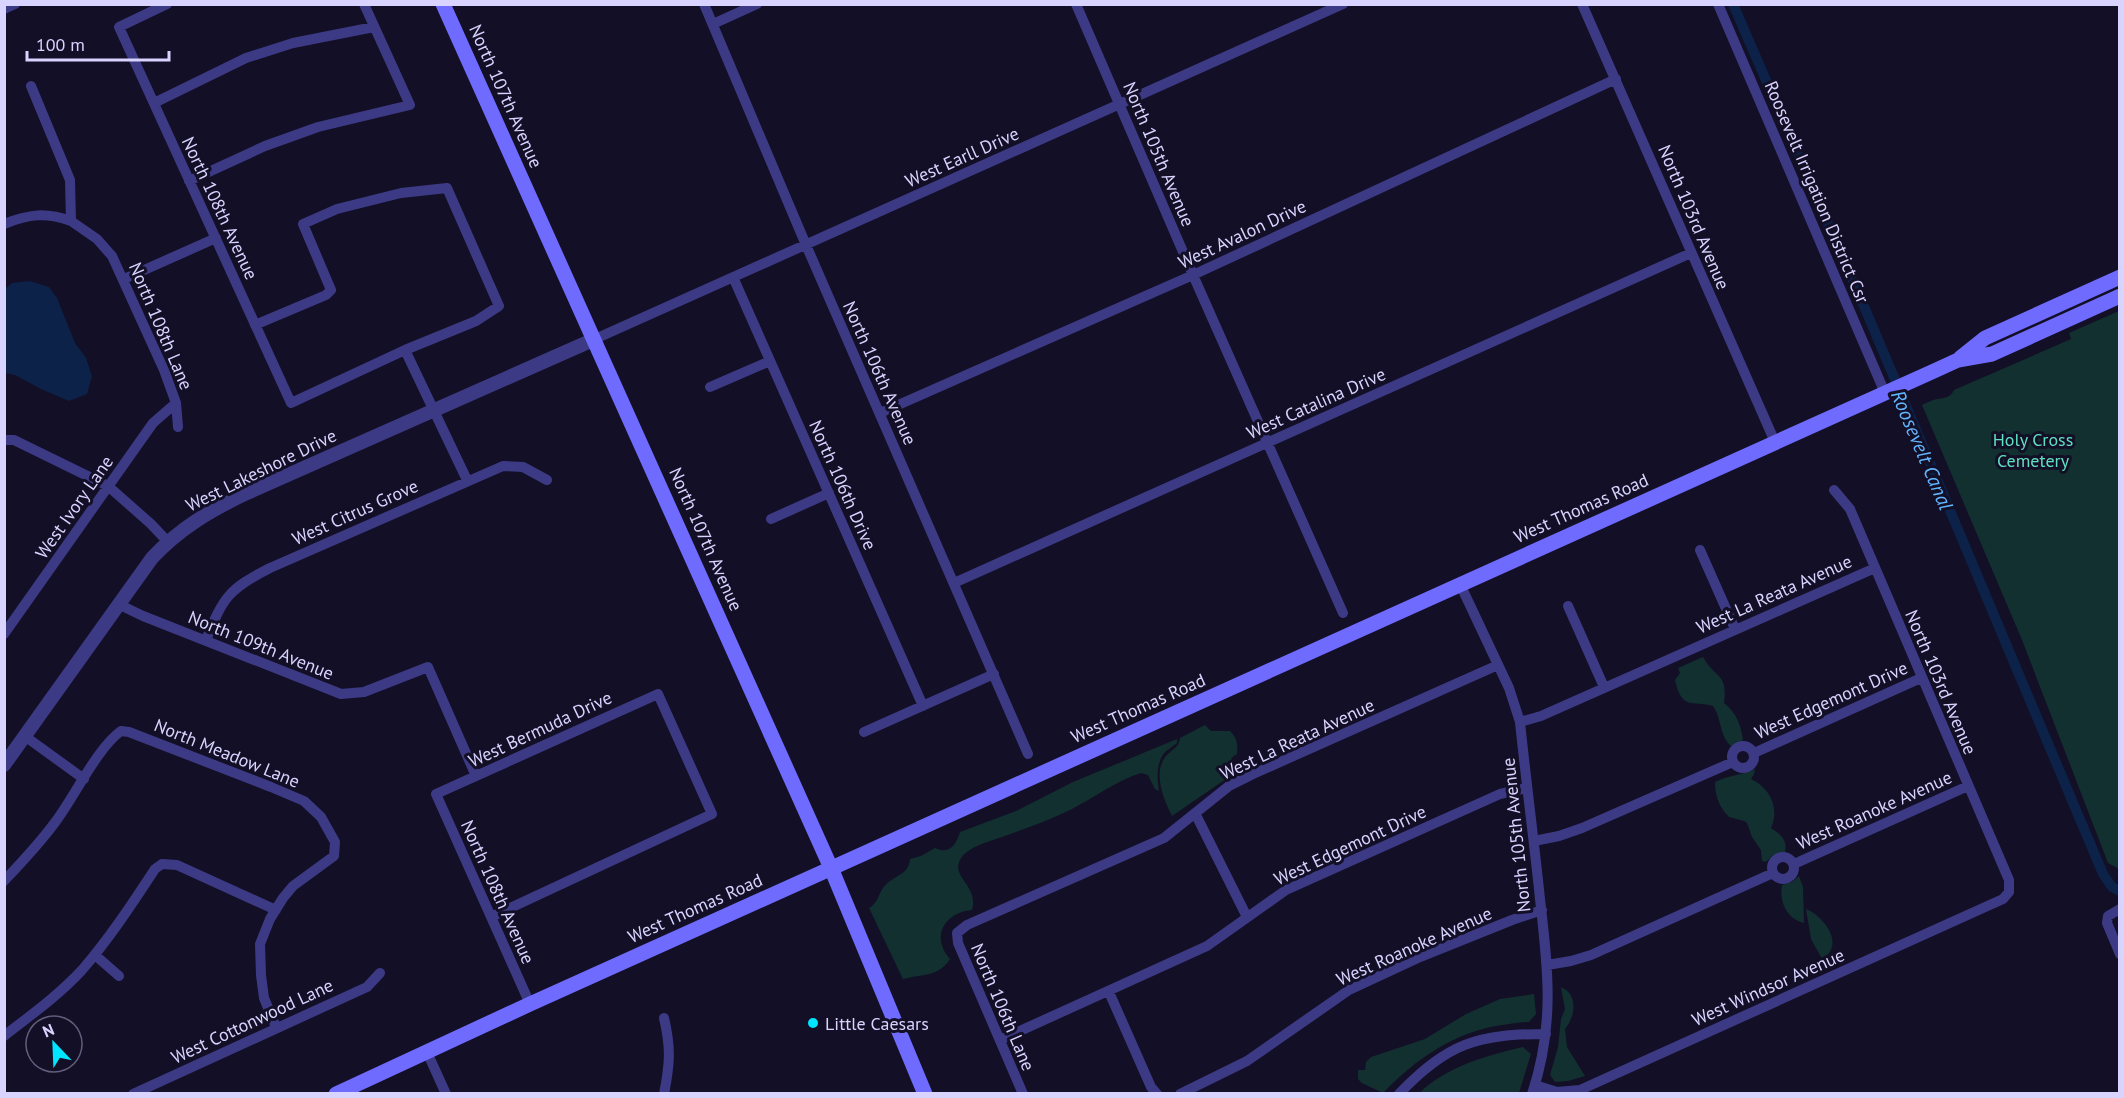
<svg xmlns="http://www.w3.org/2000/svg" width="2124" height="1098" viewBox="0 0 2124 1098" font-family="'PT Sans',sans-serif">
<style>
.green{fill:#12302f}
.water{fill:#0c2248}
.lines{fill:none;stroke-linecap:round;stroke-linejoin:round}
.canal{stroke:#0c2248;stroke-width:10}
.minor{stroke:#3d3a85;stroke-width:10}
.tertiary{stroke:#3d3a85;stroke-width:14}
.secondary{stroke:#6f6bff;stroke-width:15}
.poi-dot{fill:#00e5ff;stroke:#130f26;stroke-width:2}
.labels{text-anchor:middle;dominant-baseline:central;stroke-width:6;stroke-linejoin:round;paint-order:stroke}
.street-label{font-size:18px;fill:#d9d4ff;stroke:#130f26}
.park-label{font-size:18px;fill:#5fe0c0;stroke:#130f26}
.poi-label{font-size:18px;fill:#d9d4ff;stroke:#130f26;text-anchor:start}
.water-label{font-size:20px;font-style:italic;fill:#62b6ff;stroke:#130f26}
</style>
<rect width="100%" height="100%" fill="#130f26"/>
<path class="green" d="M2119,311L2120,869H2119L2108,863L2022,640L1922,405C1926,403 1932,400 1937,399C1944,398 1950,398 1954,390L2071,339L2069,333Z
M1703,657C1715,679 1728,672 1724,703C1736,712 1741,725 1743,740L1731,746C1719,735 1722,719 1713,706C1692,700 1682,711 1675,680L1680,673L1678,668Z
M1205,725L1211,731H1230C1237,738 1238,744 1237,754L1231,758L1239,770L1172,816C1164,800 1152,773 1166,756C1172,749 1179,748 1180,738Z
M1177,739V743C1173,746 1169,749 1165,752C1156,762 1157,779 1159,791L1155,789L1148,775L1141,773C1116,781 1095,797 1072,809C1048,821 1024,829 999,838C987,842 966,848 960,860C951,877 979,886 972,910C945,912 930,937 950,959C939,977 922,974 903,979L869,908C878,903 878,895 883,888C892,875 909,876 910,859L921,856L935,848C949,855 956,845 960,832L1016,811L1073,782Z
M1755,769L1754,774L1751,779C1770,788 1780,808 1771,828C1780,834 1788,840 1785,852L1772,856L1766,862L1762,861L1761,850L1752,837L1747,823L1744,821L1729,817C1719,807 1715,796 1715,782C1729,775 1742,775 1755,769Z
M1799,876L1803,887L1804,923C1787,919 1779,902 1782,885L1792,882Z
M1806,909C1824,916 1846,945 1822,959L1811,939Z
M1561,987C1579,995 1575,1017 1565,1029L1567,1047L1585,1076L1568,1081L1555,1082L1550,1075L1558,1047L1561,1019L1565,1009Z
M1534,994L1536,1014L1529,1022C1520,1022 1511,1024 1502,1025C1454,1032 1416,1059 1383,1093L1362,1083L1358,1079V1070H1365L1366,1062L1371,1057L1425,1039L1466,1014L1500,999Z
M1523,1047L1531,1054L1519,1093H1419C1448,1066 1485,1056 1523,1047Z"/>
<path class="water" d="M30,281L49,287L57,298L75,343L86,358L92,376L87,394L69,401L41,389L15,375L5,373V289L12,283Z"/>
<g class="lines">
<path class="canal" d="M1733,4L1869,318L2103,874L2112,887L2120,891"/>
<path class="minor" d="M167,4L119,27C176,152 234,278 291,403L405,350L476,321L499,306L447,188L401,193L337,209L303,224L331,290L326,295L255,325
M704,4L806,245L1028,754
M1076,4L1193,275L1343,613
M1582,4L1775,442
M1718,4L1885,393
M4,9L15,4
M713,24L757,4
M31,86L70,180L71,221L97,239L112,256L164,370L176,403L178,427
M154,103L246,58L293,43L374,27
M189,181L265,146L318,127L410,105L364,4
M4,224C29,214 46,212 71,221
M733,277L923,706
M124,279L216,238
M595,339L1343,4
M405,350L467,480
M710,387L770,361
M880,413L1193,275L1616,79
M4,440H14L108,486L151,524L168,542
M771,519L829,493
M1700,550L1735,629
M954,583L1691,253
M1460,584L1509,688L1520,722C1526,781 1534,840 1540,899C1548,969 1555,1025 1532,1094
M118,604L143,616L341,694L364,692L428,667L476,776
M1568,606L1604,687
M4,634L153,423L176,403
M206,640C223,598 228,589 270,568L503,466L523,467L547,480
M1520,722L1541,716L1875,568
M864,732L994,674
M26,737L84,779
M1732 757a11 11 0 1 1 22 0a11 11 0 1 1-22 0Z
M1754,753L1921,678
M1195,813L1247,917
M1534,841L1559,836L1582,828L1733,762
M1772 868a11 11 0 1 1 22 0a11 11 0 1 1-22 0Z
M1794,864L1968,786
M4,881C22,862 41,842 56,821C74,797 98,747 121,731L129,732L271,787L304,801L321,817L335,842L334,856L293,886L283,898L270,919L260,944L261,975L264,998L276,1027
M2120,909L2108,916L2107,923L2120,954
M491,917L712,814L658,694L436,794L530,1004
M95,955L119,976
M1547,965L1571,961L1591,955L1773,873
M1109,992L1151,1087L1157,1094
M664,1018C671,1048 670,1063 664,1094
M4,1036C31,1015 59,995 82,970C109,939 132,904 155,869L162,864L177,865L276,910
M1000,1040L1207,946L1286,890L1500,794L1527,788
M427,1052L446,1094
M1535,1085L1557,1092L1580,1090L2003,899L2009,892V880L1850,509L1834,490
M133,1094L367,987L380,973
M1023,1094L958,943L957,933L967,925L1164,838L1229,786L1253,774L1498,665
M1180,1094L1247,1061L1349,990L1420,957L1512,920L1542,910
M1399,1094C1447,1043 1478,1034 1546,1034"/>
<path class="tertiary" d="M4,765L152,558C180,528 211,510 247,493L595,339"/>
<path class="secondary" d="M443,4L831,868L925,1094
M1960,358L1985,338L2120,277
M336,1094L530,1004L1934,371L1958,360L1992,354L2120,296"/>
</g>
<circle class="poi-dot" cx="813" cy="1023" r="6"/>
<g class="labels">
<g class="street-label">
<text transform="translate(506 96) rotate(66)">North 107th Avenue</text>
<text transform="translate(1159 154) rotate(67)">North 105th Avenue</text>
<text transform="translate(962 157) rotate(-24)">West Earll Drive</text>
<text transform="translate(1817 192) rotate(67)">Roosevelt Irrigation District Csr</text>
<text transform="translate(220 208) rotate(65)">North 108th Avenue</text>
<text transform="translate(1694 217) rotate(67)">North 103rd Avenue</text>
<text transform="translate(1242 234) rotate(-25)">West Avalon Drive</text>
<text transform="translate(161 326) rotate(67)">North 108th Lane</text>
<text transform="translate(880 373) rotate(66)">North 106th Avenue</text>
<text transform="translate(1316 403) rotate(-24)">West Catalina Drive</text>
<text transform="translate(261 470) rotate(-26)">West Lakeshore Drive</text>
<text transform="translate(843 485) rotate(66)">North 106th Drive</text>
<text transform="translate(74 507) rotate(-55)">West Ivory Lane</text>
<text transform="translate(1581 508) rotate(-24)">West Thomas Road</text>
<text transform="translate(355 512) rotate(-24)">West Citrus Grove</text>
<text transform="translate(706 539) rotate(66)">North 107th Avenue</text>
<text transform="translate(1774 594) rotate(-24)">West La Reata Avenue</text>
<text transform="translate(261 645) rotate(22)">North 109th Avenue</text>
<text transform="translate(1941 682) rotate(67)">North 103rd Avenue</text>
<text transform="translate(1831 700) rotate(-24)">West Edgemont Drive</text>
<text transform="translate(1138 708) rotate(-24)">West Thomas Road</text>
<text transform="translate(540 729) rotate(-25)">West Bermuda Drive</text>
<text transform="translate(1297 739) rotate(-25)">West La Reata Avenue</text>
<text transform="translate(227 753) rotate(22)">North Meadow Lane</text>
<text transform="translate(1874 810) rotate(-24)">West Roanoke Avenue</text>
<text transform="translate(1516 835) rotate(-96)">North 105th Avenue</text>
<text transform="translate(1350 845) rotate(-25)">West Edgemont Drive</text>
<text transform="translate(498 892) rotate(66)">North 108th Avenue</text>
<text transform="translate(695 908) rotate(-24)">West Thomas Road</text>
<text transform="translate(1414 946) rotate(-24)">West Roanoke Avenue</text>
<text transform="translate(1768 987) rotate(-24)">West Windsor Avenue</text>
<text transform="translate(1003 1007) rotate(67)">North 106th Lane</text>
<text transform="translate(252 1021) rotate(-25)">West Cottonwood Lane</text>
</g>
<g class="park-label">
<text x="2033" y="439">Holy Cross<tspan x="2033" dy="21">Cemetery</tspan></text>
</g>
<g class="poi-label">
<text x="825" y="1023">Little Caesars</text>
</g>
<g class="water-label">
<text transform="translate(1922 450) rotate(67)">Roosevelt Canal</text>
</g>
</g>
<rect width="2124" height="1098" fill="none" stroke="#d9d4ff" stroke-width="12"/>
<g transform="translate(54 1044) rotate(337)"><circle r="28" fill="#130f26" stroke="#625e7d" stroke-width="1.5"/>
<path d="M0-4.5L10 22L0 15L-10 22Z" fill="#00e5ff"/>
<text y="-9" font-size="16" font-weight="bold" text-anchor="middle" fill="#d9d4ff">N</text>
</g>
<path d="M27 51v9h142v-9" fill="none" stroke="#d9d4ff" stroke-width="3"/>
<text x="36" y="51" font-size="18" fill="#d9d4ff" stroke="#130f26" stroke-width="4.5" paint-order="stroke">100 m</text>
</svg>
